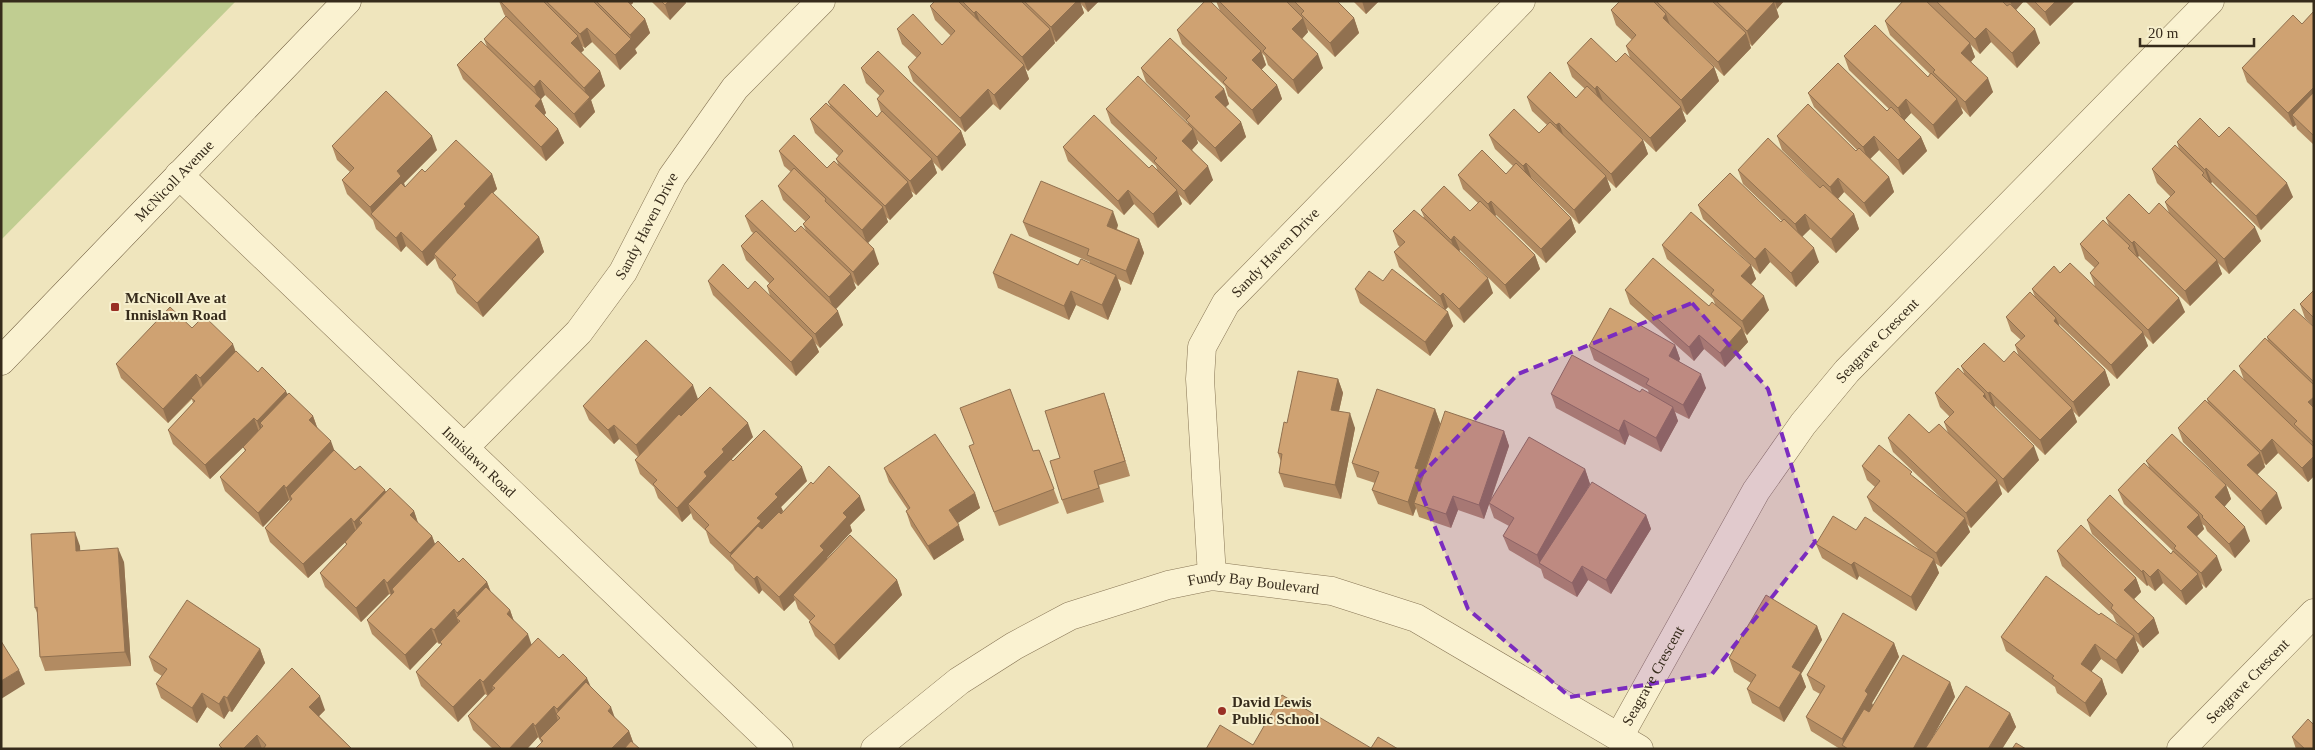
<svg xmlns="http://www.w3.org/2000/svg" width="2315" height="750" viewBox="0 0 2315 750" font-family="'Times New Roman',serif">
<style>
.green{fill:#c0cd91}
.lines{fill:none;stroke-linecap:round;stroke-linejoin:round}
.minor-casing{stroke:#887656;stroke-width:29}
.tertiary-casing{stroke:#887656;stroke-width:29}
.secondary-casing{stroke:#695639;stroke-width:29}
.minor{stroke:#faf2d1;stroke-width:28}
.tertiary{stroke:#faf2d1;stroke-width:28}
.secondary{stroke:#faf2d1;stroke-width:28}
.wall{fill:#b28b62}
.shaded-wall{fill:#917150}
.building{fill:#cfa272;stroke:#917150}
.marked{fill:#7b2cbf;fill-opacity:0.2;stroke:#7b2cbf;stroke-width:4;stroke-dasharray:10 6;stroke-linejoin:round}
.poi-dot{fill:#992f24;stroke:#f6efcd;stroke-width:2}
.labels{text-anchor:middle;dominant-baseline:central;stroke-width:4;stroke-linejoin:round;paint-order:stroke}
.street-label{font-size:15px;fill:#362b1b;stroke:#f6efcd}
.poi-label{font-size:15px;font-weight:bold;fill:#362b1b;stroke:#f6efcd;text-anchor:start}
</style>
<rect width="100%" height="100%" fill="#efe5bd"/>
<path class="green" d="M1,1H236L1,240Z"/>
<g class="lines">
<defs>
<g id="minor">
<path id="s1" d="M465,447L579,332L623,272L672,177L735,88L821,1"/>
<path id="s2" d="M1212,576L1200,379L1202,347L1226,303L1521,1"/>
<path id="s3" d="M1619,737L1756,491L1803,424L1847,371L2210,1"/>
<path id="s4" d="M2181,749L2314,613"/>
</g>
<g id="tertiary">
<path id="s5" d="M179,175L779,749"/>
<path id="s6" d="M875,749L959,681L1014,646L1070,616L1168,585L1212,576L1332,591L1416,618L1639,749"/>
</g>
<g id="secondary">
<path id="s7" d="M1,361L347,1"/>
</g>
</defs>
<use href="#minor" class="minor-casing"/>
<use href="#tertiary" class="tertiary-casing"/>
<use href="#secondary" class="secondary-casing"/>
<use href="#minor" class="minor"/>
<use href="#tertiary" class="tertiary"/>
<use href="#secondary" class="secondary"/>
</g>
<path class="wall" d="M499,1H633V3L631,5L645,19L650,33L635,49L637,53L620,70L592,42L585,48L582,46L584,50L581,53L600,71L605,86L591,100L595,112L580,128L545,95L541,99L546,113L544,115L558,129L564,143L546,161L463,79L457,65L487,47L484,39L506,17L504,14Z
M651,1H685L686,3L670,20Z
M935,1H1099L1088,12L1081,4L1084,13L1056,42L1053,39L1055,43L1028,71L1025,68L1029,79L1000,110L993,104L965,132L913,81L908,67L917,58L902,44L897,29L942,45L951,36L935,20L930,6Z
M1216,1H1340L1338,3L1354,18L1359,33L1335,57L1307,29L1308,32L1302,39L1323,68L1298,94L1268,65L1265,56L1262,53L1266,65L1261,70L1277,85L1282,99L1258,125L1228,96L1225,86L1182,44L1177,30L1220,11Z
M1353,1H1379L1366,14Z
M1620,1H1784L1777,9L1776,7L1779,17L1752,46L1749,43L1751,48L1724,76L1670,24L1714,67L1719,81L1687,115L1682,110L1686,121L1656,152L1603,101L1643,140L1648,154L1616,188L1607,179L1611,190L1579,224L1531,177L1571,218L1576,232L1546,263L1496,215L1495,216L1535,255L1540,269L1510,299L1460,250L1459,251L1493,293L1464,323L1448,307L1445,310L1453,326L1430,356L1360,303L1355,289L1383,281L1443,308L1399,267L1394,252L1400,247L1398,245L1393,231L1424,217L1421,210L1470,211L1478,203L1463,189L1458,175L1506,174L1513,166L1495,149L1489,135L1539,133L1547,125L1532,111L1527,97L1576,98L1585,89L1572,77L1567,63L1616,62L1630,58L1626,46L1632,40L1616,25L1611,10Z
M1903,1H2002L2007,6L2002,1H2024L2016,10L2040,43L2017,68L1991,42L1980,54L1970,44L1975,57L1971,62L1993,92L1970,117L1961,107L1963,113L1938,139L1911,113L1904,120L1921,137L1927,151L1903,175L1879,150L1870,159L1889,177L1894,192L1870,217L1844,192L1838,199L1854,214L1859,229L1836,253L1810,229L1802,236L1819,262L1796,287L1770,262L1760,274L1751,265L1756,279L1751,285L1769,310L1747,335L1744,332L1748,342L1725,367L1704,349L1694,361L1630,304L1625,290L1709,306L1715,304L1713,299L1667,259L1662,245L1750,264L1703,219L1698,205L1781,222L1782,221L1743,184L1738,170L1820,188L1782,150L1777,136L1856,151L1857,150L1814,107L1808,93L1887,111L1889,109L1849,70L1844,56L1928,77L1930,74L1890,35L1885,21Z
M2025,1H2073L2074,2L2050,26Z
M2314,11V145L2297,129L2296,125L2293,127L2247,82L2242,68L2302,24Z
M861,68L961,131L966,145L942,171L933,162L937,173L916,195L911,191L913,196L890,220L886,217L888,222L868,243L879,264L858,286L853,281L856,288L836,309L843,325L820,348L815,343L819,352L796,376L713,295L708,281L748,289L770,296L767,286L770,284L746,260L741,246L753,233L751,231L745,216L795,232L806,231L803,224L806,222L783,200L778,186L791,172L784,166L779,151L827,168L838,164L836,159L839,156L815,133L810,119L830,106L828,102L877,117L881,112L877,99L880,96L866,83Z
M1141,68L1224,89L1229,104L1225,107L1241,122L1246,137L1221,162L1196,139L1198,143L1192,150L1213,180L1190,205L1178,194L1182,204L1158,228L1134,204L1124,215L1068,161L1063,147L1158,172L1156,166L1111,123L1106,109L1188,124V123L1146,82Z
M2219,137L2293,197L2261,230L2212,182L2211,183L2261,241L2229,274L2217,262L2222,274L2190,306L2139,256L2138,257L2185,312L2153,344L2143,334L2148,346L2117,379L2059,324V326L2105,370L2110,385L2079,417L2073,411L2077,422L2045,455L1995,406L1994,407L2039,460L2008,493L1999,484L2002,494L1971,528L1966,523L1970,532L1941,567L1935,563L1939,573L1916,611L1859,576L1857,580L1822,558L1816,544L1856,530L1921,551L1873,511L1867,497L1875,487L1867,480L1862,466L1914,477L1944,501L1893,452L1888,438L1929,433H1948L1944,422L1950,417L1940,407L1935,393L1964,373L1961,366L2004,362L2019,357L2015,345L2021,340L2011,331L2006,317L2035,297L2032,289L2060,273L2095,286L2090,273L2095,268L2085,259L2080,244L2109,226L2106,218L2149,214L2169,213L2165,202L2171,197L2157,183L2152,169L2179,149L2177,142Z
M332,146L437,150L404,183L405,187L425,172L492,174L497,189L493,193L539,237L544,252L483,317L457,293L452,281L439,268L435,258L427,266L406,246L401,252L376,229L373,220L347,194L342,180L350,172L337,160Z
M1023,222L1118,225L1117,229L1139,239L1144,253L1131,285L1118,279L1121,289L1108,320L1076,305L1069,320L998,288L993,273L1090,263V262L1029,236Z
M2314,290V327L2305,318L2300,304Z
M2314,327V476L2308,482L2278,453L2266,465L2264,463L2265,467L2257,474L2282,508L2266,525L2183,442L2178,428L2208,403L2207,399L2244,380L2239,366L2268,341L2267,337Z
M192,328L236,352L258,372L288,394L313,416L317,427L334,450L355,470L414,511L418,523L432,536L435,544L487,582L491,592L510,610L514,622L531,644L559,658L591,687L615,718L629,731L633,742H541L540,740L538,737L527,749H493L473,730L468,716L488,696L485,694L458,722L421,686L416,672L441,645L440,643L439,644L437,642L410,670L372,634L367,620L391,595L389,594L361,622L325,587L320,573L346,545L345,542L308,578L270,542L265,528L290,501L289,500L263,527L225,491L220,477L245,451L243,447L210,479L173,444L168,430L193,403L192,399L168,423L121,378L116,364Z
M1675,345L1680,359L1679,361L1706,388L1689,419L1675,412L1678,421L1661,452L1629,435L1625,445L1556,408L1551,394L1640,392L1649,394L1648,390L1594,360L1589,346Z
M1338,379L1343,393L1339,411L1355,428L1341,499L1284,487L1279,473L1281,462L1278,453L1287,423Z
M698,399L753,437L731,460L733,461L807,481L781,507L783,511L781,514L813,484L865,510L850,525L852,531L827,558V559L897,580L902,595L839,660L815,636L809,622L810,621L798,609L795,600L784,611L762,590L759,594L735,570L733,565L710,543L706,531L693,519L691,513L682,522L658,498L654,487L640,474L635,460L638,457L619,439L614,444L589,420L583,406Z
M1109,408L1130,476L1099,485L1104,502L1067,514L1062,500L1060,458Z
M1435,409L1440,423L1504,431L1509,446L1490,503L1585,469L1590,484L1584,495L1646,515L1651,529L1611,594L1588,580L1577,597L1544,578L1541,569L1509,550L1503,536L1509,526L1494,518L1489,504L1484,519L1458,510L1451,528L1419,517L1416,508L1413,516L1378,504L1372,490L1375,483L1357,477L1352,463Z
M969,446L1033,451L1039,450L1059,503L999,526Z
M2146,461L2226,485L2231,499L2224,507L2250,541L2235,558L2207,531L2205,526L2202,524L2204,529L2197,536L2222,570L2206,588L2201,583L2203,588L2186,605L2163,583L2155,591L2148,585L2147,586L2092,534L2087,520L2171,554L2173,551L2124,504L2118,490L2149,467Z
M884,468L975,493L980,508L957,523L964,540L934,560L911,526L906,511L908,510L889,482Z
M80,546V551L124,562L131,666L45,671L40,657L38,615L35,608Z
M2057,551L2136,578L2141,592L2134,599L2154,618L2159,633L2143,648L2135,640L2139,651L2122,674L2101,659L2091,672L2102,679L2107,694L2090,717L2057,693L2055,687L2006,651L2001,637L2099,615L2122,628L2116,622L2113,615L2062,566Z
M1817,626L1822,640L1801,674L1806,687L1784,722L1752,703L1747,689L1751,683L1734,672L1729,658Z
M1894,643L1899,657L1872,703L1873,706L1950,682L1955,697L1931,740L2010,713L2016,727L2002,749H1840L1811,731L1806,717L1820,694L1813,690L1807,675Z
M260,649L265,663L232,712L229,711L224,719L207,707L197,723L161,698L156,684L162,676L154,671L149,657Z
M325,710L319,716L352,749H221L219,745Z
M2292,737L2314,749H2296Z"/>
<path class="shaded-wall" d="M623,1H633V3L626,9Z
M669,1H685L686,3L670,20L665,5Z
M1077,1H1080L1084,13L1056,42L1051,27Z
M1084,1H1099L1088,12Z
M1362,1H1379L1366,14Z
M1775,1H1784L1777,9Z
M2010,1H2024L2014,12Z
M2056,1H2073L2074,2L2050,26L2045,12Z
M1774,2L1779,17L1752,46L1747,31Z
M976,11L981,25L979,27L974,13Z
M1666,14L1671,28L1663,18Z
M1303,18L1308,32L1297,44L1292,29Z
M1354,18L1359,33L1335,57L1330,43Z
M645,19L650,33L635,49L637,53L620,70L615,55L631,39L630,35Z
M587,28L592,42L585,48L580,34Z
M1986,28L1991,42L1980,54L1975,39Z
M1050,29L1055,43L1028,71L1022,57Z
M2035,29L2040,43L2017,68L2012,53Z
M1746,33L1751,48L1724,76L1718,62Z
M578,36L584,50L576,57L571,43Z
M1970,43L1975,57L1966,67L1961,53Z
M1261,51L1266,65L1257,74L1252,60Z
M1318,54L1323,68L1298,94L1293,80Z
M1024,65L1029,79L1000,110L994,95Z
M1714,67L1719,81L1687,115L1681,100Z
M600,71L605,86L591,100L595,112L580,128L574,114L588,100L584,88Z
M1988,78L1993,92L1970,117L1965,102Z
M540,80L545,95L539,101L534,87Z
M1277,85L1282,99L1258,125L1252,110Z
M1597,86L1603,101L1600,104L1595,89Z
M2314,87V106L2292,115L2296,125L2293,127L2288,113Z
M988,89L993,104L965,132L960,118Z
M1224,89L1229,104L1221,112L1215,97Z
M541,99L546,113L540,120L535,106Z
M1906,99L1911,113L1903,122L1898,108Z
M1957,99L1963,113L1938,139L1933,125Z
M1681,107L1686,121L1656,152L1650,138Z
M1241,122L1246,137L1221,162L1215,148Z
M1559,123L1564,137L1562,140L1556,125Z
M558,129L564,143L546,161L541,147Z
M1193,129L1198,143L1187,155L1182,141Z
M961,131L966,145L942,171L937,157Z
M432,136L437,150L404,183L406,190L373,216L370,207L397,171Z
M1874,136L1879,150L1868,161L1863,147Z
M1921,137L1927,151L1903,175L1898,160Z
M1643,140L1648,154L1616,188L1611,174Z
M932,159L937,173L916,195L910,181Z
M1526,163L1531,177L1528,180L1523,166Z
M1208,166L1213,180L1190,205L1184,191Z
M2206,168L2212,182L2210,184L2205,170Z
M492,174L497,189L434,254L435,258L427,266L422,252L464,204Z
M1606,176L1611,190L1579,224L1574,210Z
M1889,177L1894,192L1870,217L1864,203Z
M1838,178L1844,192L1835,202L1830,187Z
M908,182L913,196L890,220L885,206Z
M2287,183L2293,197L2261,230L2256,216Z
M1128,190L1134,204L1124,215L1118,201Z
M1177,190L1182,204L1158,228L1153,214Z
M1491,201L1496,215L1493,218L1488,204Z
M883,207L888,222L867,244L862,230Z
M1113,211L1118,225L1112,240L1107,226Z
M1805,214L1810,229L1800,239L1795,224Z
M1854,214L1859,229L1836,253L1831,239Z
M1571,218L1576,232L1546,263L1541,249Z
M2255,227L2261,241L2229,274L2224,259Z
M401,232L406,246L401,252L396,238Z
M1454,236L1460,250L1456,254L1451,240Z
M539,237L544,252L483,317L477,303Z
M1139,239L1144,253L1131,285L1126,271Z
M2134,241L2139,256L2137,257L2132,243Z
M1765,248L1770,262L1760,274L1755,259Z
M1814,248L1819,262L1796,287L1791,273Z
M874,249L879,264L858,286L853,272Z
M1535,255L1540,269L1510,299L1505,285Z
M2217,260L2222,274L2190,306L2185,291Z
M1751,265L1756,279L1746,290L1741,276Z
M851,274L856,288L834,311L829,297Z
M1116,275L1121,289L1108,320L1102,305Z
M1488,278L1493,293L1464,323L1459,309Z
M1071,291L1076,305L1069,320L1064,306Z
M1443,293L1448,307L1445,310L1440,296Z
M1764,296L1769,310L1747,335L1742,321Z
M2179,298L2185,312L2153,344L2148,330Z
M838,311L843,325L820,348L815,334Z
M1448,312L1453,326L1430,356L1425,342Z
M2056,318L2062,332L2054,321Z
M1742,328L1748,342L1725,367L1720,353Z
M2143,332L2148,346L2117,379L2111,365Z
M1699,335L1704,349L1694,361L1689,347Z
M813,338L819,352L796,376L791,362Z
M233,344L238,358L205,392L200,378Z
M1675,345L1680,359L1674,370L1669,356Z
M2105,370L2110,385L2079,417L2073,402Z
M196,374L201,388L168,423L163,409Z
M1701,374L1706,388L1689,419L1683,405Z
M1338,379L1343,393L1336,424L1331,410Z
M693,385L698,399L641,460L636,445Z
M286,391L292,405L263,426L260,423L264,434L262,435L257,421Z
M1990,392L1995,406L1993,408L1988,393Z
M1104,393L1109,408L1130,476L1125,461Z
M1985,394L1990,408L1983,396Z
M2314,397V417L2308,402Z
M1673,407L1678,421L1661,452L1656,438Z
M2072,408L2077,422L2045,455L2040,440Z
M1435,409L1440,423L1414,503L1416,508L1413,516L1408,502L1415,468Z
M1350,413L1355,428L1341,499L1335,485Z
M313,416L318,430L309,420Z
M254,418L259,432L210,479L205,465Z
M1624,420L1629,435L1625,445L1619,431Z
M748,423L753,437L688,504L691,513L682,522L677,508L704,472L722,449Z
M614,425L619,439L614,444L608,430Z
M1504,431L1509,446L1484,519L1479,505Z
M2272,439L2278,453L2266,465L2261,451Z
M331,441L336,455L292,499L290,496L291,502L286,488Z
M2034,446L2039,460L2008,493L2003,479Z
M2260,453L2265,467L2253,479L2247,465Z
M2314,456V476L2308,482L2302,468Z
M802,467L807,481L781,507L783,511L764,531L732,558L730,553L775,494Z
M1585,469L1590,484L1544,566L1540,564L1537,555Z
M1997,480L2002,494L1971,528L1966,513Z
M284,485L289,500L263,527L258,513Z
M2226,485L2231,499L2220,512L2215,497Z
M385,490L390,504L362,523L359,520L363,532L359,536L354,522Z
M975,493L980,508L955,525L949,510Z
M2277,493L2282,508L2266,525L2261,511Z
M860,496L865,510L850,525L852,531L827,558L829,564L793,595L795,600L784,611L779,597L820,546L843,513Z
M1453,496L1458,510L1451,528L1446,514Z
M414,511L419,526L410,515Z
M1646,515L1651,529L1611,594L1606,580Z
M2199,515L2204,529L2192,541L2187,527Z
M351,518L356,532L308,578L303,564Z
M1965,518L1970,532L1941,567L1936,553Z
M959,525L964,540L934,560L928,546Z
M2245,527L2250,541L2235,558L2229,544Z
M75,532L80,546L81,565L76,551Z
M432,536L437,550L394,592L392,589L394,595L392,597L387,583Z
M118,548L124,562L131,666L125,652Z
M2217,556L2222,570L2206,588L2201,573Z
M1934,559L1939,573L1916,611L1911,597Z
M1854,562L1859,576L1857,580L1851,565Z
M1582,566L1588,580L1577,597L1572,583Z
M2158,569L2163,583L2155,591L2150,577Z
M2143,570L2148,585L2147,586L2142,572Z
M2198,574L2203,588L2186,605L2181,591Z
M757,576L762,590L759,594L754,579Z
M2136,578L2141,592L2129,604L2124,590Z
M384,579L389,594L361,622L356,608Z
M897,580L902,595L839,660L834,645Z
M487,582L492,596L462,627L457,613Z
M454,609L459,624L439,644L434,630Z
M510,610L515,624L507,614Z
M2154,618L2159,633L2143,648L2138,634Z
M1817,626L1822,640L1801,674L1806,687L1784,722L1779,708L1792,667Z
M431,628L437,642L410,670L405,655Z
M528,634L533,649L492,686L493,690L488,696L483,682Z
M2134,636L2139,651L2122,674L2116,660Z
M1894,643L1899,657L1872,703L1874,708L1845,747L1842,739L1865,691Z
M2095,644L2101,659L2086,678L2081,664Z
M260,649L265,663L232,712L227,698Z
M19,670L25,684L1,699V681Z
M587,678L593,692L562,723L557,709Z
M480,679L485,694L458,722L453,707Z
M2102,679L2107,694L2090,717L2085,703Z
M1950,682L1955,697L1926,749H1913Z
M202,693L207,707L197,723L192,708Z
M224,696L229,711L224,719L219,704Z
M320,696L325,710L314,721L309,707Z
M554,706L557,716L556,714L558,721L540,738V740L535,726Z
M611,707L616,721L608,711Z
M2010,713L2016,727L2002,749H1988Z
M533,723L538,737L527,749H509Z
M629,731L634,745L630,749H611Z
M257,735L262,749H243Z"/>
<path class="building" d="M500,1H543L578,36L571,43L600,71L584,88Z
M546,1H593L631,39L615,55L587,28L580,34Z
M596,1H627L645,19L630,35Z
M661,1H669L665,5Z
M935,1H958L1024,65L994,95L988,89L960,118L908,67L921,53L897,29L913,14L942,45L955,31L930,6Z
M962,1H1021L1050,29L1022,57L976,11L974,13Z
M1024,1H1077L1051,27Z
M1205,1H1210L1261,51L1252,60L1277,85L1252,110L1223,82L1227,78L1177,30Z
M1219,1H1286L1303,18L1292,29L1318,54L1293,80L1263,51L1266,48Z
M1294,1H1337L1354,18L1330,43L1301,14L1304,11Z
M1620,1H1653L1666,14L1663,18L1714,67L1681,100L1626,46L1636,35L1611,10Z
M1656,1H1712L1746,33L1718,62Z
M1716,1H1773L1774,2L1747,31Z
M1903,1H1926L1970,43L1961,53L1988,78L1965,102L1933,72L1935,70L1885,21Z
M1936,1H2002L2007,6L2010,4L2035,29L2012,53L1986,28L1975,39Z
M2034,1H2056L2045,12Z
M2314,11V87L2288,113L2242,68L2293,15L2302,24Z
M506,16L590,97L574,114L540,80L534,87L484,39Z
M1875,25L1928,77L1931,73L1957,99L1933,125L1906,99L1898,108L1844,56Z
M1170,38L1224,89L1215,97L1241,122L1215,148L1186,120L1190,116L1141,68Z
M1591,38L1616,62L1625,53L1681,107L1650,138L1597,86L1595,89L1567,63Z
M481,41L541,99L535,106L558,129L541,147L457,65Z
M878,51L961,131L937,157L877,99L884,91L861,68Z
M1838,63L1887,111L1891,107L1921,137L1898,160L1874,136L1863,147L1808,93Z
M1550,72L1576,98L1587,86L1643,140L1611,174L1559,123L1556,125L1527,97Z
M1138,76L1193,129L1182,141L1208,166L1184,191L1154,161L1157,158L1106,109Z
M844,84L877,117L882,111L932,159L910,181L828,102Z
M386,91L432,136L397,171L401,176L370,207L342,180L354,168L332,146Z
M2314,92V136L2292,115Z
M826,103L908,182L885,206L836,159L843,151L810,119Z
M1808,104L1856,151L1859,148L1889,177L1864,203L1838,178L1830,187L1777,136Z
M1514,109L1539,133L1550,122L1606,176L1574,210L1526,163L1523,166L1489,135Z
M1094,115L1149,168L1152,165L1177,190L1153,214L1128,190L1118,201L1063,147Z
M2200,118L2219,137L2229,127L2287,183L2256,216L2206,168L2205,170L2177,142Z
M794,135L827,168L834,161L883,207L862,230L779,151Z
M1768,138L1820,188L1823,185L1854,214L1831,239L1805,214L1795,224L1738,170Z
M456,140L492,174L464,204L466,206L422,252L401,232L396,238L371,214L401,183L405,187L422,169L425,172Z
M2175,145L2204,173L2202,175L2255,227L2224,259L2165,202L2175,192L2152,169Z
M1482,150L1506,174L1516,163L1571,218L1541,249L1491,201L1488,204L1458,175Z
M794,168L826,199L825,201L874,249L853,272L803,224L810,217L778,186Z
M1730,173L1781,222L1784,219L1814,248L1791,273L1765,248L1755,259L1698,205Z
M1041,181L1113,211L1107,226L1139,239L1126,271L1087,255L1089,249L1023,222Z
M1444,186L1470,211L1480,201L1535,255L1505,285L1454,236L1451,240L1421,210Z
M492,192L539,237L477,303L452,279L456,275L434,254Z
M2129,194L2149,214L2159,203L2217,260L2185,291L2134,241L2132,243L2106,218Z
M762,200L795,232L801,226L851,274L829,297L745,216Z
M1414,210L1426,220L1488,278L1459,309L1443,293L1440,296L1394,252L1405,242L1393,231Z
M1691,212L1751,265L1741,276L1764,296L1742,321L1711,294L1714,290L1662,245Z
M2103,220L2130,246L2128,248L2179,298L2148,330L2090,273L2099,263L2080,244Z
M756,231L838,311L815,334L767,286L774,279L741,246Z
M1011,234L1078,265L1081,259L1116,275L1102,305L1071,291L1064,306L993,273Z
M1653,258L1709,306L1712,302L1742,328L1720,353L1699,335L1689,347L1625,290Z
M2070,263L2143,332L2111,365L2032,289L2054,266L2060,273Z
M723,264L748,289L755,281L813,338L791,362L708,281Z
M1392,269L1448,312L1425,342L1355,289L1369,271L1383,281Z
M2314,290V318L2300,304Z
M2030,292L2056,318L2054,321L2105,370L2073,402L2015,345L2025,336L2006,317Z
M170,307L192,328L204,316L233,344L200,378L196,374L163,409L116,364Z
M1610,308L1675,345L1669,356L1701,374L1683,405L1646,384L1649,379L1589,346Z
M2294,309L2314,327V382L2267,337Z
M2265,338L2314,385V397L2308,402L2314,408V443L2294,424L2297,421L2239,366Z
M646,340L693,385L636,445L614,425L608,430L583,406Z
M1984,343L2004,362L2014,351L2072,408L2040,440L1990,392L1988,393L1961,366Z
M236,351L258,372L262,367L286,391L257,421L254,418L205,465L168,430L195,401L191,398Z
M1572,355L1640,392L1642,389L1673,407L1656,438L1624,420L1619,431L1551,394Z
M1958,368L1985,394L1983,396L2034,446L2003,479L1944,422L1954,412L1935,393Z
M2234,370L2314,447V456L2302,468L2272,439L2261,451L2207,399Z
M1298,371L1338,379L1331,410L1350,413L1335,485L1279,473L1282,454L1278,453L1284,422L1287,423Z
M710,387L748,423L722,449L724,452L704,472L707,476L677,508L653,484L657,480L635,460L679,414L681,416Z
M1010,389L1033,451L1039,450L1054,489L994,512L969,446L974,444L960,408Z
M1377,389L1435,409L1415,468L1419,469L1408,502L1372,490L1379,472L1352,463Z
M289,393L313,416L309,420L331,441L286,488L284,485L258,513L220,477L246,450L243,447L263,426L260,423Z
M1104,393L1125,461L1094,471L1099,488L1062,500L1050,461L1060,458L1045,411Z
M2205,400L2260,453L2247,465L2277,493L2261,511L2178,428Z
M1445,411L1504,431L1479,505L1453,496L1446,514L1414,503Z
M1909,414L1929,433L1939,424L1997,480L1966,513L1888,438Z
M764,430L802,467L775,494L778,497L757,518L761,521L730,553L705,529L709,525L688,504L731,459L733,461Z
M935,434L975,493L949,510L959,525L928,546L906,511L910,508L884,468Z
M2172,434L2226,485L2215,497L2245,527L2229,544L2202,517L2203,516L2146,461Z
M1529,437L1585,469L1537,555L1503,536L1514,518L1489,503Z
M1879,445L1912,472L1910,474L1965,518L1936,553L1867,497L1880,481L1862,466Z
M334,450L355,470L360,466L385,490L354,522L351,518L303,564L265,528L292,499L290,496Z
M2144,463L2199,515L2187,527L2217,556L2201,573L2174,548L2176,546L2118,490Z
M829,466L860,496L843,513L847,517L820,546L824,550L779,597L757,576L754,579L730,556L758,526L762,529L779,512L781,514L811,482L813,484Z
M1592,482L1646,515L1606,580L1582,566L1572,583L1539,563Z
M390,488L414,511L410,515L432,536L387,583L384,579L356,608L320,573L347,544L345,542L362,523L359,520Z
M2110,495L2171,554L2173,551L2198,574L2181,591L2158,569L2150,577L2143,570L2142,572L2087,520Z
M1833,516L1856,530L1865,517L1934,559L1911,597L1854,562L1851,565L1816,544Z
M2081,525L2136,578L2124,590L2154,618L2138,634L2111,608L2113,605L2057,551Z
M75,532L76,551L118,548L125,652L40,657L37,607L35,608L31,534Z
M850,535L897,580L834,645L809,622L815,616L793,595Z
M438,541L459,562L463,558L487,582L457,613L454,609L434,630L431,628L405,655L367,620L394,592L392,589Z
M2046,576L2099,615L2101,613L2134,636L2116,660L2095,644L2081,664L2102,679L2085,703L2052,678L2054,676L2001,637Z
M486,587L510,610L507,614L528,634L483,682L480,679L453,707L416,672L442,644L440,642L460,621L456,618Z
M1766,595L1817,626L1792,667L1801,672L1779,708L1747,689L1756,675L1729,658Z
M187,600L260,649L227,698L224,696L219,704L202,693L192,708L156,684L167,669L149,657Z
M1843,613L1894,643L1865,691L1868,694L1842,739L1806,717L1825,686L1807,675Z
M538,638L559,658L563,654L587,678L557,709L554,706L535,726L533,723L509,749H502L468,716L495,688L492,686Z
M1,641L19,670L1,681Z
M1903,655L1950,682L1913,749H1848L1842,745L1864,709L1869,712Z
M292,668L320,696L309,707L352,749H263L266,745L257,735L243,749H223L219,745Z
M586,682L611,707L608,711L629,731L611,749H535L543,741L540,738L560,718L556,714Z
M1966,686L2010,713L1988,749H1925Z
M1282,695L1371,748L1378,737L1398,749H1206L1220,725L1253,745Z
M2308,719L2314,725V749H2305L2292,737Z
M631,741L640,749H624Z
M2016,743L2026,749H2012Z"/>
<path class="marked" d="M1692,303L1768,389L1815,542L1712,674L1570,697L1468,609L1416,480L1518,374Z"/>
<g class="poi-dot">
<rect x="110" y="302" width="10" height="10" rx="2.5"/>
<circle cx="1222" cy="711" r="5"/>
</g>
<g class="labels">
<g class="street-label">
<text stroke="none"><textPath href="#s7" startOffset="250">McNicoll Avenue</textPath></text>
<text stroke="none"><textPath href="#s1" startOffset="288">Sandy Haven Drive</textPath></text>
<text stroke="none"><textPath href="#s2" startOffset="350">Sandy Haven Drive</textPath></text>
<text stroke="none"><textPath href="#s3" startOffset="475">Seagrave Crescent</textPath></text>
<text stroke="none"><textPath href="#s5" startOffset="415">Innislawn Road</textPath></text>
<text stroke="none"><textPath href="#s6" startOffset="426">Fundy Bay Boulevard</textPath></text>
<text stroke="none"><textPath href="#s3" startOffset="70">Seagrave Crescent</textPath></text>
<text stroke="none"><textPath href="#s4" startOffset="95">Seagrave Crescent</textPath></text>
</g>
<g class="poi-label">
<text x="125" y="298">McNicoll Ave at<tspan x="125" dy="17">Innislawn Road</tspan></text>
<text x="1232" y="702">David Lewis<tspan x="1232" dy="17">Public School</tspan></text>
</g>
</g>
<rect width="2315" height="750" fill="none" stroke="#362b1b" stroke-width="5"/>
<path d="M2140 38v8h114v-8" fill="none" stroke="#362b1b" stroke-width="2.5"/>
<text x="2148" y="38" font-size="15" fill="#362b1b" stroke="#f6efcd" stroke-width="4" paint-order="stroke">20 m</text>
</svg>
